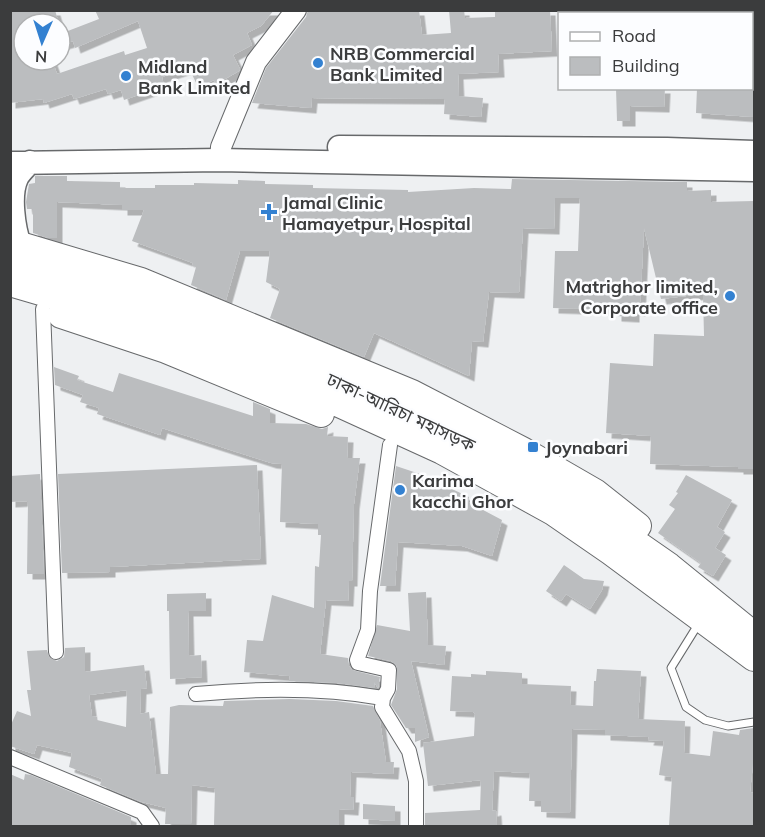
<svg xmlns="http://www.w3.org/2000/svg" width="765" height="837" viewBox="0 0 765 837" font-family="Mulish,'Noto Sans Bengali',sans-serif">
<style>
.building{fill:#bbbdbf;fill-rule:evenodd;filter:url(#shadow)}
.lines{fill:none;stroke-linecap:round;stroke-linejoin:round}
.lane-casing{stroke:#67696b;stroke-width:9}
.street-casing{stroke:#67696b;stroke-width:16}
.secondary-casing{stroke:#67696b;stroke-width:22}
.primary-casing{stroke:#67696b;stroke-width:25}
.highway-casing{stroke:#67696b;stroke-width:28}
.lane{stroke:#fff;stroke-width:7}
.street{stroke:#fff;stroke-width:14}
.secondary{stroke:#fff;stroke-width:20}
.primary{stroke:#fff;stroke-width:22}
.highway{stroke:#fff;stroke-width:26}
.poi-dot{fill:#3381d1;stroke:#fcfdff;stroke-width:2}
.labels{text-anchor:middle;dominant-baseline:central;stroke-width:5;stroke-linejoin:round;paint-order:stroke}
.poi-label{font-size:18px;font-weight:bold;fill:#3b3c3d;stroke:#fcfdff;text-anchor:start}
.street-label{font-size:18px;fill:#3b3c3d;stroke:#fcfdff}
</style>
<defs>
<filter id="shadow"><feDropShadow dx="5.5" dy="5.5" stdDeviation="0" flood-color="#0004"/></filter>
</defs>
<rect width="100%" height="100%" fill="#eef0f2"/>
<path class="building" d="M10,10H55L59,24H24V60H52L57,74L124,51L125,55L147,48L138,21L75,48L73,41L60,45V34L99,19L95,10H274L261,26L247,33L252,45L233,55L240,69L239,71L216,84L214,80L198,87L189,68L162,77L164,86L124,100L121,90L108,94L106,89L74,99L72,94L44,103L43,99L10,103Z
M308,10H419L422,35L451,33L449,10H464L465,18L495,17V10H550L552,51L498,54L499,72L458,74L459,96L483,98L481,117L444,114L445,99L312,98L311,108L252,103L266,68L306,17Z
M616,88H665L664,107L630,106V121H617Z
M697,88H754V117L696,113Z
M35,176H67V181L120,182V188H155V185H194V183L238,184V180L265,181V184L313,185V188L408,190V192L474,188L511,189L512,179L687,182V191L711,190V202L754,201V469H738V467L650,464L651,436L606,433L610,363L653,366L654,334L704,336L703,294L661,299L644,228L640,311L634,310V317L616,316V310L553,308L555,251H578L580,198H555L554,229L523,228L519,293L489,292L483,342L472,341L469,376L374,333L364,357L270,318L280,289L266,282L270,251H240L226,300L191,285L196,267L192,266L193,263L132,241L144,210H122V205L57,202V238H48L33,233V209H27L26,202L29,184L35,183Z
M54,367L79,376L77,380L113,392L119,373L253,416V402L270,409V423L306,424L322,429L328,427L327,436L348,437L347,458H360L354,504L352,581H349L348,601L326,600L320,654L348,658L349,666L352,670L380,677L378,688L374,682L375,688L337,683L289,681L290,676L244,672L247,640L263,641L272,595L314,608L315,566L319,567L321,535H318V524L280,522L282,464L271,463L162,428L160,435L97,414L99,408L80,402L83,395L55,385Z
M257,465L261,559L110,567V572L62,573L58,474Z
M396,466L420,474L469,497L468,502L502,520L492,556L462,546L398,542L395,586H380Z
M40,474L44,574H27L28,501L10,502V476Z
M686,475L732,500L717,527L725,532L715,548L726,555L713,576L698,567L701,563L658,533L675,509L669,505L678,493L676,492Z
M564,565L584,579L604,581L602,590L590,609L566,594L561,601L546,591Z
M426,592L428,645L446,646L444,665L411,661L429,737L415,742V728H406L391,705L397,689V666L391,661L368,656L377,625L410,631L408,593Z
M206,593V611H188L189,656L201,655L202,677L170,679L169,611H167V594Z
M85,647V672L144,665L147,688L141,689L140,714L149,712L156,774H168L170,707L179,705L223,706L224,701L290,699L336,701L373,706L380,721L386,762H394L393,774L351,772L350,797H354L353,810L339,809V826L214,825L215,788L192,785L191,824H165L166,808L142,802L100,785L102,779L69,767L72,753L37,745L34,754L10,746V727L17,711L31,716L27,690H31L27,651L47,650L49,657L57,661L64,657L65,648ZM127,690L126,727L97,720V717L92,716L89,695Z
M597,669L641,671L638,719L685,721L684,753L710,756L713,731L739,735L740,730L754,728L753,764L750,792L754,793V826H669L672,777L659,775L664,741L648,740L649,737L605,735V730L572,729L570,813L541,812V801H529L530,773L494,771L492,811L496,810L497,826H425V813L480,810L481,780L428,786L423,743L474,736L475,714L473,712L450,711L452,676L471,677V674L486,675V671L522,673V684L571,686L570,705L593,706L594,681H596Z
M10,774L24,780L25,774L31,775L131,817V826H10Z
M363,804L395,806V821L363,819Z"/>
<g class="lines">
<defs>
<path id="lane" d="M699,623L671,668L686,707L705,720L728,726L754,722"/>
<path id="street" d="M43,309L56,652
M390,445L370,591L368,630L357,660L358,663L389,670L388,689L383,698L382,707L409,751L416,781V826
M196,694C259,688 321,687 383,698
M10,757L142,812L152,826"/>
<path id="secondary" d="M220,160L221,147L256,62L296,10"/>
<path id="primary" d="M339,147L667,149L754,152
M10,163L220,160L754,170
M20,245C14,228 9,195 17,178C20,172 26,167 30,162"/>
<path id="highway" d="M10,242L141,281L412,393L524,451L595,492L638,526
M10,261L169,311L346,386L494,455L610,525L669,566L754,635
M10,283L150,324L293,383L442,451L553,512L611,552L754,658
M61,315L166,350L321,414"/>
</defs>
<use href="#lane" class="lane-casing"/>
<use href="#street" class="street-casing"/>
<use href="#secondary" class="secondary-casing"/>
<use href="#primary" class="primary-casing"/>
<use href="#highway" class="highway-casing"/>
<use href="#lane" class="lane"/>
<use href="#street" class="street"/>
<use href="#secondary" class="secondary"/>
<use href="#primary" class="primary"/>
<use href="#highway" class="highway"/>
</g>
<g class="poi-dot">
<circle cx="318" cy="63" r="6"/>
<circle cx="126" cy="76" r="6"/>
<path d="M266 203h6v6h6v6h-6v6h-6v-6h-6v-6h6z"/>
<circle cx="730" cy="296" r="6"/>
<rect x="527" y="441" width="12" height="12" rx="3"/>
<circle cx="400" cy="490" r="6"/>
</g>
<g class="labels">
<g class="poi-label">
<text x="330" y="53">NRB Commercial<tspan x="330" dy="21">Bank Limited</tspan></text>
<text x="138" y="66">Midland<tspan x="138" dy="21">Bank Limited</tspan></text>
<text x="282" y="202">Jamal Clinic<tspan x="282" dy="21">Hamayetpur, Hospital</tspan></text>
<text x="718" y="286" text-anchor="end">Matrighor limited,<tspan x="718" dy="21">Corporate office</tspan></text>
<text x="545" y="447">Joynabari</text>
<text x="412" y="480">Karima<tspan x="412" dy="21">kacchi Ghor</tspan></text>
</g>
<g class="street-label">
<text transform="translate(401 412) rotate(25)">ঢাকা-আরিচা মহাসড়ক</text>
</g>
</g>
<rect width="765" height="837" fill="none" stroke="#3b3c3d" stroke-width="24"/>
<rect x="558" y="12" width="195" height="78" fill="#fcfdff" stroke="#afb0b1" stroke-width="1.5"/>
<rect x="570" y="32" width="30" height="9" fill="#ffffff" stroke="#afb0b1" stroke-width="1.5"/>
<text x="612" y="42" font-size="18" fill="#3b3c3d">Road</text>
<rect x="570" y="57" width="30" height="18" fill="#bbbdbf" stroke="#afb0b1" stroke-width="1.5"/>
<text x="612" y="72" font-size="18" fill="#3b3c3d">Building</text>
<g transform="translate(42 42) rotate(183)"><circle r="28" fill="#fcfdff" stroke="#afb0b1" stroke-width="1.5"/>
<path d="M0-4.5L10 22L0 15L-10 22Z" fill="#3381d1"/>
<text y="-9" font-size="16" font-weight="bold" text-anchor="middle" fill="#3b3c3d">N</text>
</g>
</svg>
